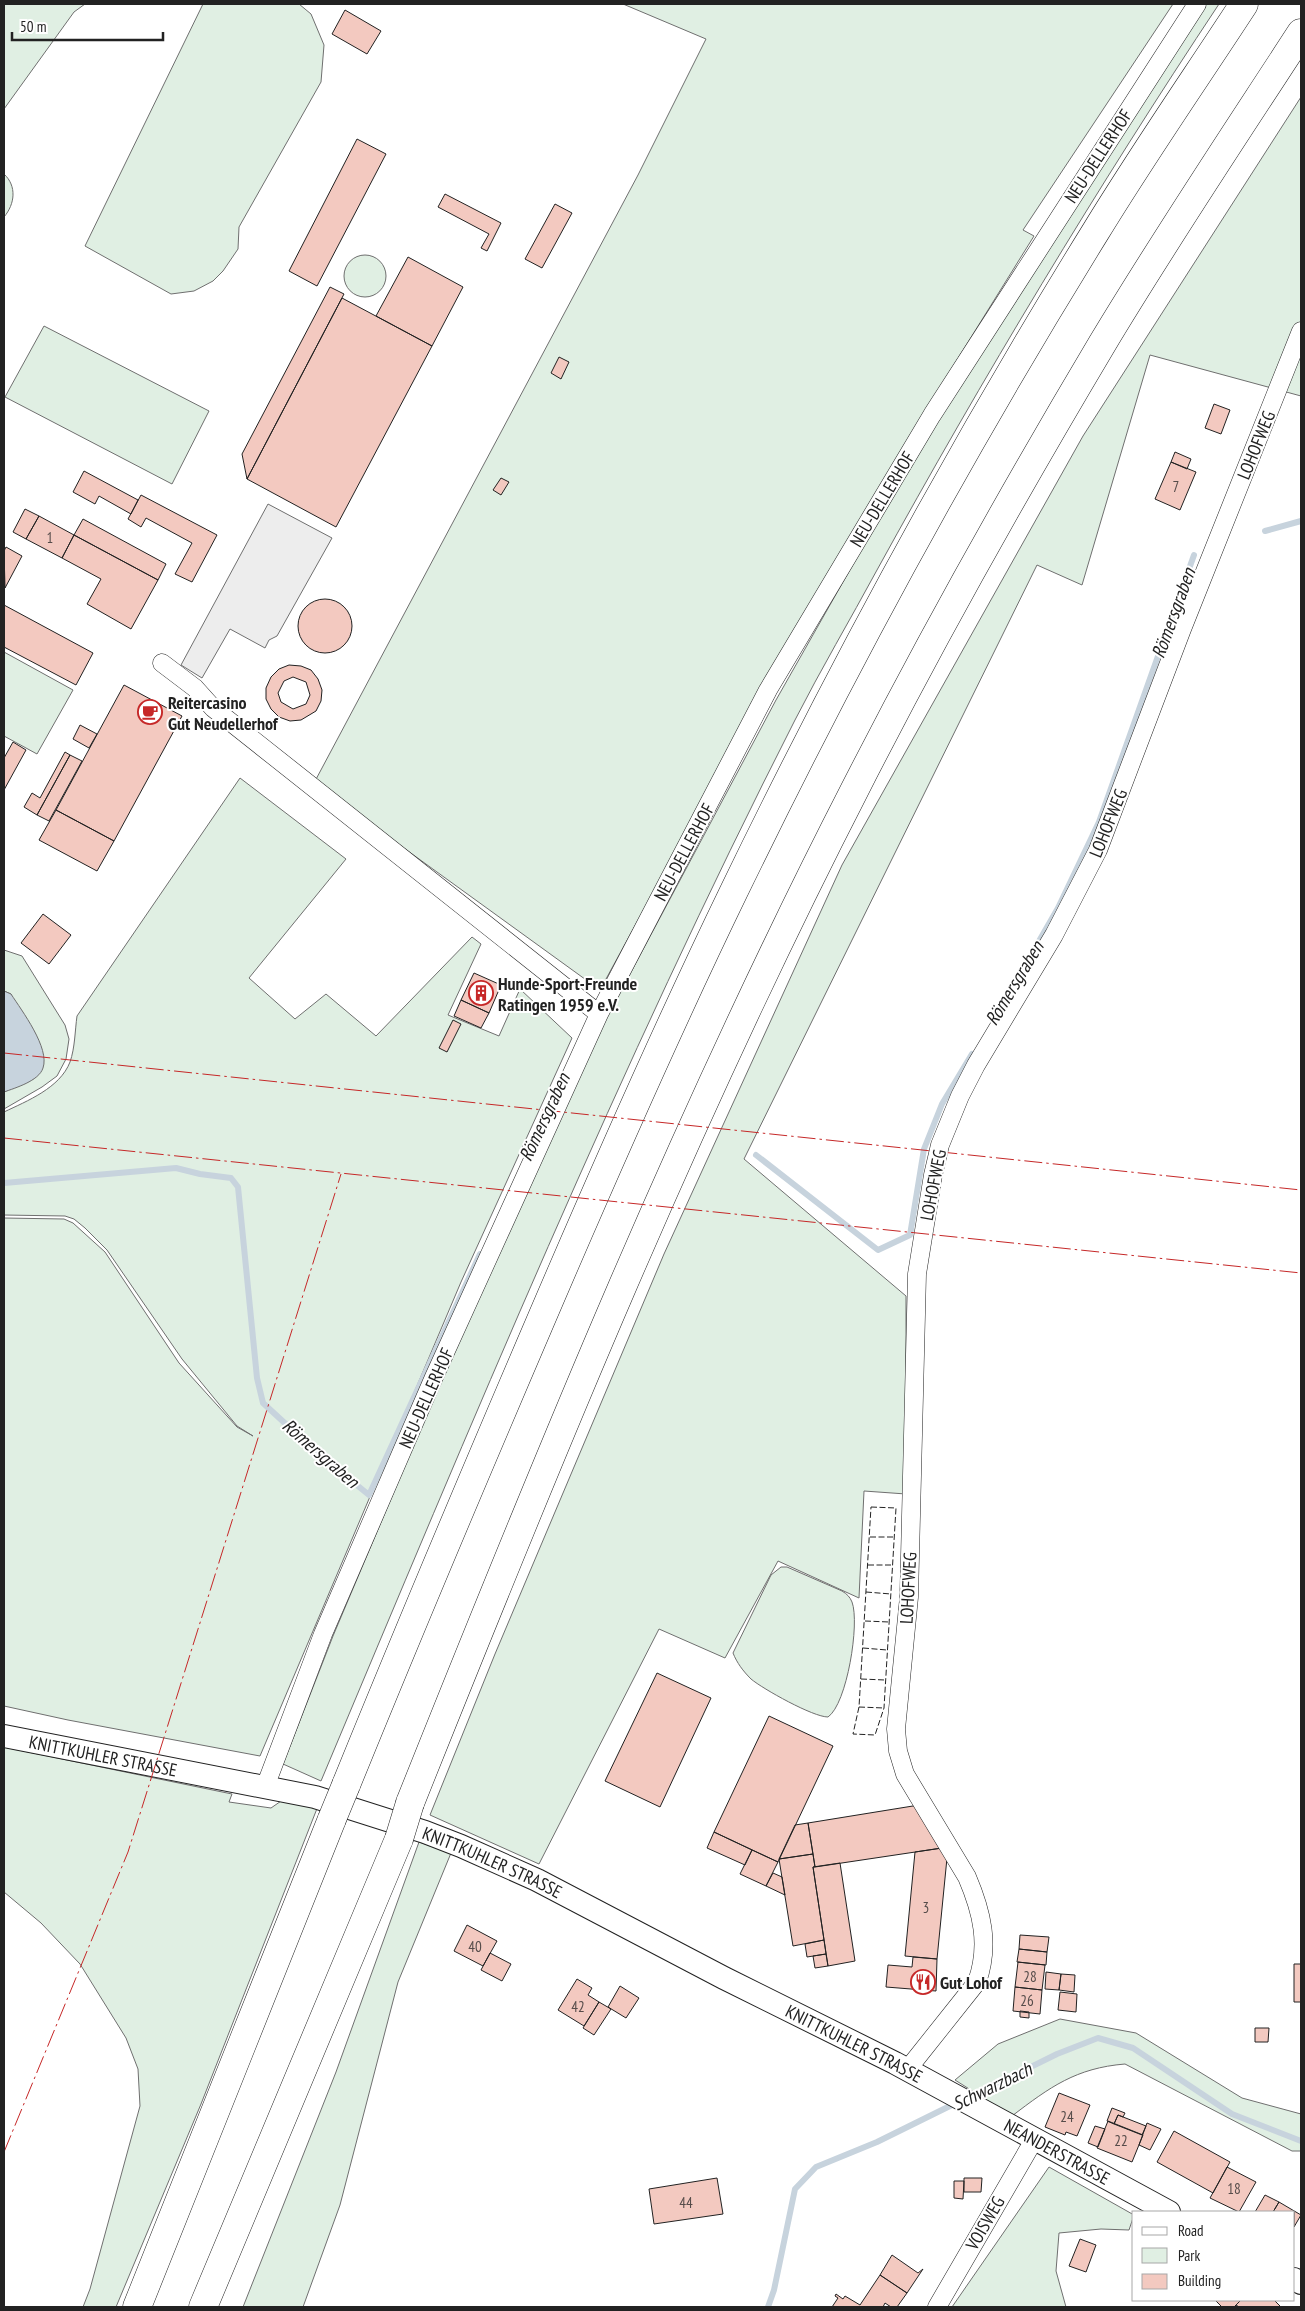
<svg xmlns="http://www.w3.org/2000/svg" width="1305" height="2311" viewBox="0 0 1305 2311" font-family="'PT Sans Narrow',sans-serif">
<style>
.green{fill:#e0efe3;stroke:#6f6f6f}
.parking{fill:#ededed;stroke:#6f6f6f}
.water{fill:#c7d3dd;stroke:#6f6f6f}
.lines{fill:none;stroke-linecap:round;stroke-linejoin:round}
.stream{stroke:#c7d3dd;stroke-width:6}
.building{fill:#f3c9c0;stroke:#222;fill-rule:evenodd}
.minor-casing{stroke:#222;stroke-width:19}
.tertiary-casing{stroke:#222;stroke-width:24}
.motorway-casing{stroke:#222;stroke-width:29}
.minor{stroke:#fff;stroke-width:18}
.tertiary{stroke:#fff;stroke-width:22}
.motorway{stroke:#fff;stroke-width:28}
.motorway-bridge-casing{stroke:#222;stroke-width:29;stroke-linecap:butt}
.motorway-bridge{stroke:#fff;stroke-width:28}
.fence{stroke:#222;stroke-width:1;stroke-dasharray:6 2.5;stroke-linecap:butt}
.power{stroke:#c62828;stroke-width:1;stroke-dasharray:18 4 2.5 4;stroke-linecap:butt}
.labels{text-anchor:middle;dominant-baseline:central;stroke-width:4;stroke-linejoin:round;paint-order:stroke}
.number-label{font-size:15px;fill:#564c4a}
.street-label{font-size:18px;fill:#222;stroke:#fff}
.poi-label{font-size:18px;font-weight:bold;fill:#222;stroke:#fff;text-anchor:start}
.water-label{font-size:19px;font-style:italic;fill:#222;stroke:#fff}
</style>
<rect width="100%" height="100%" fill="#fff"/>
<path class="green" d="M4,4H85L74,12L4,109Z
M203,4H299L311,14L324,45L321,82L239,227L238,249L223,271L213,281L194,291L171,294L85,246Z
M623,4H1173L1023,230L1034,236L924,413L766,685L600,990L314,783L638,175L706,39Z
M1206,4H1219C1097,188 983,377 877,570C850,620 821,669 795,720C619,1066 471,1424 321,1781L283,1764L333,1636L441,1380L606,1019L776,700L923,441Z
M1301,97V396L1150,355L1082,585L1037,565L744,1159L906,1296V1494L864,1491L859,1598L778,1561L725,1658L659,1629L539,1864L430,1815L495,1654L664,1254L842,865L1083,436Z
M4,174C17,186 15,204 4,217Z
M344 276a21 21 0 1 1 42 0a21 21 0 1 1-42 0Z
M44,326L209,411L172,484L5,397Z
M4,652L73,690L37,754L4,736Z
M240,778L346,859L249,978L295,1019L326,994L376,1036L472,937L481,944L448,1015L499,1036L520,989L572,1038L461,1282L260,1756L68,1720L4,1706V1218L64,1219L73,1223L105,1252L179,1363L237,1427L253,1436L237,1426L182,1359L107,1250L85,1228L74,1219L65,1216L4,1215V1112C27,1101 60,1088 70,1062C75,1048 75,1030 77,1016Z
M4,950L22,956L65,1025L69,1039L66,1059L57,1076L42,1087L4,1109V1092L35,1078L11,994L4,991Z
M781,1567H787L842,1591C847,1594 850,1597 852,1602C860,1623 847,1704 828,1717C813,1717 763,1689 751,1679C743,1671 737,1663 733,1653L771,1575Z
M4,1747L232,1794L229,1802L271,1808L284,1799L318,1806L201,2104L116,2307H83L90,2289L140,2106L138,2069L126,2038L80,1964L41,1923L4,1892Z
M419,1842L451,1853L398,1982L340,2205L303,2307H243L336,2072Z
M1060,2019L1136,2033L1242,2098L1301,2114V2151H1292L1125,2064C1076,2068 1050,2087 1012,2116L955,2080L998,2044Z
M1049,2167L1134,2215L1129,2230L1101,2229L1059,2233L1056,2271L1066,2307H952Z"/>
<path class="parking" d="M268,504L332,538L277,636L269,640L265,648L230,629L202,678L181,665Z"/>
<path class="water" d="M4,991L11,994C22,1011 50,1048 43,1068C39,1081 15,1088 4,1092Z"/>
<g class="lines">
<path class="stream" d="M1265,531L1301,521
M1011,990L1058,908L1099,822L1194,555
M756,1155L878,1250L910,1235L924,1149L942,1104L972,1054
M4,1183L176,1168L200,1174L231,1178L238,1187L257,1378L263,1403L314,1450L369,1495L480,1254
M970,2097L1057,2054L1098,2038L1133,2048L1232,2114L1301,2141
M768,2307L774,2290L795,2189L816,2167L877,2142L956,2103"/>
</g>
<path class="building" d="M345,10L381,31L367,54L332,34Z
M357,139L386,154L317,286L289,271Z
M445,194L501,223L487,251L481,248L489,234L438,207Z
M555,204L572,213L542,268L525,259Z
M408,257L463,287L432,346L376,316Z
M330,287L344,294L247,479L242,454Z
M342,298L432,346L336,527L247,479Z
M559,357L569,362L561,379L551,373Z
M1214,404L1230,410L1221,434L1205,428Z
M1175,452L1191,459L1187,469L1171,462Z
M1171,462L1196,472L1180,510L1155,499Z
M84,471L138,500L131,514L99,496L95,504L73,492Z
M501,478L509,482L501,495L493,490Z
M141,495L217,535L192,582L175,574L192,543L146,518L141,527L128,519Z
M25,509L39,516L26,539L13,532Z
M39,516L74,535L62,558L26,539Z
M83,519L166,564L158,580L74,535Z
M74,535L158,580L131,629L87,604L101,579L62,558Z
M6,547L22,556L5,588L4,551Z
M298 626a27 27 0 1 1 54 0a27 27 0 1 1-54 0Z
M4,605L93,653L76,685L4,647Z
M289,665L301,666L311,670L318,679L322,690L321,701L316,711L301,720L290,721L279,717L271,709L266,699V688L271,677L279,669ZM293,677L306,682L310,695L306,704L293,709L281,702L278,693L284,681Z
M124,685L182,716L114,841L56,810Z
M80,725L97,734L89,748L73,739Z
M13,742L26,750L4,790V758Z
M65,752L70,755L37,815L24,807L32,793L40,798Z
M70,755L82,761L49,821L37,815Z
M56,810L114,841L97,871L39,840Z
M43,914L71,935L49,964L21,943Z
M474,973L501,985L489,1013L461,1000Z
M461,1000L489,1013L481,1028L454,1016Z
M453,1020L461,1024L447,1052L439,1048Z
M657,1673L711,1698L660,1807L605,1781Z
M769,1716L833,1746L778,1862L714,1832Z
M919,1805L942,1848L815,1867L808,1823Z
M808,1823L813,1854L779,1859L795,1825Z
M714,1832L752,1850L745,1865L707,1848Z
M942,1848L947,1858L937,1959L905,1956L915,1852Z
M752,1850L778,1862L766,1886L740,1874Z
M813,1854L815,1867H813L824,1940L793,1946L779,1859Z
M840,1863L855,1961L828,1966L813,1867Z
M773,1873L782,1877L785,1895L766,1886Z
M467,1925L497,1941L483,1966L454,1951Z
M1020,1935L1049,1937L1047,1952L1019,1949Z
M824,1940L826,1954L807,1957L805,1944Z
M1019,1949L1047,1952L1046,1965L1017,1962Z
M490,1953L511,1964L502,1981L481,1970Z
M826,1954L828,1966L815,1968L813,1956Z
M913,1957L937,1959L936,1991L886,1987L888,1965L912,1967Z
M1018,1962L1045,1965L1042,1990L1015,1987Z
M1294,1964H1301V2002H1294Z
M1046,1972L1061,1974L1059,1990L1045,1989Z
M1061,1974L1075,1975L1074,1992L1059,1990Z
M577,1979L592,1988L588,1995L599,2002L584,2026L558,2010Z
M620,1986L639,1998L626,2018L608,2007Z
M1015,1987L1042,1990L1040,2014L1013,2011Z
M1060,1992L1077,1994L1076,2012L1058,2010Z
M599,2002L611,2009L594,2035L583,2028Z
M1020,2011L1029,2012V2018L1020,2017Z
M1255,2028H1269L1268,2042H1255Z
M1059,2093L1090,2105L1077,2136L1066,2132L1065,2135L1045,2127Z
M1112,2108L1125,2113L1123,2117L1118,2115L1114,2124L1107,2121Z
M1118,2115L1146,2126L1142,2135L1114,2124Z
M1108,2121L1143,2135L1132,2162L1097,2148Z
M1147,2123L1161,2129L1150,2150L1139,2145Z
M1095,2126L1105,2129L1098,2147L1088,2143Z
M1174,2131L1230,2162L1213,2193L1157,2162Z
M1227,2167L1256,2182L1239,2212L1210,2198Z
M717,2178L723,2214L654,2224L649,2189Z
M964,2178H982L981,2192H964Z
M954,2181H964L963,2199L954,2198Z
M1265,2195L1279,2202L1273,2212H1255Z
M1279,2202L1301,2215L1294,2227V2212H1273Z
M1080,2239L1096,2245L1086,2272L1069,2266Z
M892,2255L918,2273L923,2269L907,2293L880,2275Z
M880,2275L907,2293L897,2307H891L885,2303L883,2307H832L838,2298L835,2296L836,2294L843,2299L845,2296L860,2305Z
M1215,2300H1241L1234,2307H1222Z
M1241,2300H1274L1281,2307H1239L1236,2305Z"/>
<g class="lines">
<defs>
<path id="minor" d="M162,663L195,688L213,708L599,1014
M265,1787L323,1634L434,1377L599,1014L768,690L932,415L1197,4
M907,2070L977,1982C990,1945 982,1912 967,1877L905,1774L898,1751L896,1729L909,1597L917,1274L933,1175L940,1145L960,1096L976,1065L1054,935L1098,850L1182,629L1301,331
M937,2307L1034,2140"/>
<g id="tertiary">
<path id="s1" d="M4,1736L315,1797L425,1832L461,1846L537,1880L724,1978L895,2063L1169,2212"/>
<path d="M1294,2279L1301,2283"/>
</g>
<path id="motorway" d="M346,1785C409,1630 474,1476 540,1322C602,1177 665,1033 734,891C843,666 964,444 1096,231C1143,154 1195,79 1244,4
M410,1803C547,1460 686,1118 855,789C932,638 1015,490 1102,344C1165,239 1234,136 1301,33
M137,2307L332,1819
M203,2307L399,1839"/>
</defs>
<use href="#minor" class="minor-casing"/>
<use href="#tertiary" class="tertiary-casing"/>
<use href="#motorway" class="motorway-casing"/>
<use href="#minor" class="minor"/>
<use href="#tertiary" class="tertiary"/>
<use href="#motorway" class="motorway"/>
<defs>
<path id="motorway-bridge" d="M332,1819L346,1785
M399,1839L410,1803"/>
</defs>
<use href="#motorway-bridge" class="motorway-bridge-casing"/>
<use href="#motorway-bridge" class="motorway-bridge"/>
<path class="fence" d="M871,1507L896,1508L884,1708L875,1735L853,1734L859,1707Z
M870,1537H894
M868,1565H892
M866,1592L891,1594
M865,1621L889,1622
M863,1648L887,1650
M861,1679L885,1680
M859,1707L884,1708"/>
<path class="power" d="M4,1053L1301,1190
M4,1138L1301,1273
M4,2152L128,1852L341,1174"/>
</g>
<defs>
<symbol id="cafe-ring" viewBox="-11 -11 22 22"><circle r="9.5" fill="#fff" stroke="#c62828" stroke-width="1.5"/><path d="M-5.5-4.5H6V0H3Q3 3.5 0 3.5H-2.5Q-5.5 3.5-5.5 0ZM3-3.2v2h1.7v-2ZM-6 4.5H4V6H-6Z" fill="#c62828"/></symbol>
<symbol id="building-ring" viewBox="-11 -11 22 22"><circle r="9.5" fill="#fff" stroke="#c62828" stroke-width="1.5"/><path d="M-4-6H4V6H1V3H-1V6H-4ZM-2.5-4.3h1.7v1.8h-1.7ZM.8-4.3h1.7v1.8H.8ZM-2.5-1h1.7V.8h-1.7ZM.8-1h1.7V.8H.8Z" fill="#c62828"/></symbol>
<symbol id="restaurant-ring" viewBox="-11 -11 22 22"><circle r="9.5" fill="#fff" stroke="#c62828" stroke-width="1.5"/><path d="M-5-6h1v4h1v-4h1v4h1v-4h1v5L-1.5 .5V6h-2V.5L-5-1ZM5-6V6H3V1.5H1.5Q1.5-4 5-6Z" fill="#c62828"/></symbol>
</defs>
<g fill-rule="evenodd">
<use href="#cafe-ring" x="136" y="698" width="28" height="28"/>
<use href="#building-ring" x="467" y="979" width="28" height="28"/>
<use href="#restaurant-ring" x="909" y="1968" width="28" height="28"/>
</g>
<g class="labels">
<g class="number-label">
<text x="1176" y="486">7</text>
<text x="50" y="537">1</text>
<text x="926" y="1907">3</text>
<text x="475" y="1946">40</text>
<text x="1030" y="1976">28</text>
<text x="1027" y="2000">26</text>
<text x="578" y="2006">42</text>
<text x="1067" y="2116">24</text>
<text x="1121" y="2140">22</text>
<text x="1234" y="2188">18</text>
<text x="686" y="2202">44</text>
</g>
<g class="street-label">
<text transform="translate(1098 156) rotate(-57)">NEU-DELLERHOF</text>
<text transform="translate(1256 445) rotate(-68)">LOHOFWEG</text>
<text transform="translate(882 499) rotate(-59)">NEU-DELLERHOF</text>
<text transform="translate(1108 823) rotate(-68)">LOHOFWEG</text>
<text transform="translate(684 852) rotate(-62)">NEU-DELLERHOF</text>
<text transform="translate(933 1185) rotate(-79)">LOHOFWEG</text>
<text transform="translate(426 1398) rotate(-66)">NEU-DELLERHOF</text>
<text transform="translate(908 1588) rotate(-87)">LOHOFWEG</text>
<text stroke="none"><textPath href="#s1" startOffset="101">KNITTKUHLER STRASSE</textPath></text>
<text stroke="none"><textPath href="#s1" startOffset="506">KNITTKUHLER STRASSE</textPath></text>
<text stroke="none"><textPath href="#s1" startOffset="911">KNITTKUHLER STRASSE</textPath></text>
<text stroke="none"><textPath href="#s1" startOffset="1141">NEANDERSTRASSE</textPath></text>
<text transform="translate(985 2223) rotate(-60)">VOISWEG</text>
</g>
<g class="poi-label">
<text x="168" y="702">Reitercasino<tspan x="168" dy="21">Gut Neudellerhof</tspan></text>
<text x="498" y="983">Hunde-Sport-Freunde<tspan x="498" dy="21">Ratingen 1959 e.V.</tspan></text>
<text x="940" y="1982">Gut Lohof</text>
</g>
<g class="water-label">
<text transform="translate(1173 613) rotate(-70)">Römersgraben</text>
<text transform="translate(1014 983) rotate(-59)">Römersgraben</text>
<text transform="translate(544 1117) rotate(-65)">Römersgraben</text>
<text transform="translate(321 1453) rotate(41)">Römersgraben</text>
<text transform="translate(992 2086) rotate(-26)">Schwarzbach</text>
</g>
</g>
<rect width="1305" height="2311" fill="none" stroke="#222222" stroke-width="10"/>
<rect x="1132" y="2211" width="162" height="90" fill="#ffffff" stroke="#a7a7a7"/>
<rect x="1142" y="2227" width="25" height="8" fill="#ffffff" stroke="#a7a7a7"/>
<text x="1178" y="2236" font-size="15" fill="#222222">Road</text>
<rect x="1142" y="2248" width="25" height="15" fill="#e0efe3" stroke="#a7a7a7"/>
<text x="1178" y="2261" font-size="15" fill="#222222">Park</text>
<rect x="1142" y="2274" width="25" height="15" fill="#f3c9c0" stroke="#a7a7a7"/>
<text x="1178" y="2286" font-size="15" fill="#222222">Building</text>
<path d="M12 32v8h151v-8" fill="none" stroke="#222222" stroke-width="2.5"/>
<text x="20" y="32" font-size="15" fill="#222222" stroke="#ffffff" stroke-width="4" paint-order="stroke">50 m</text>
</svg>
